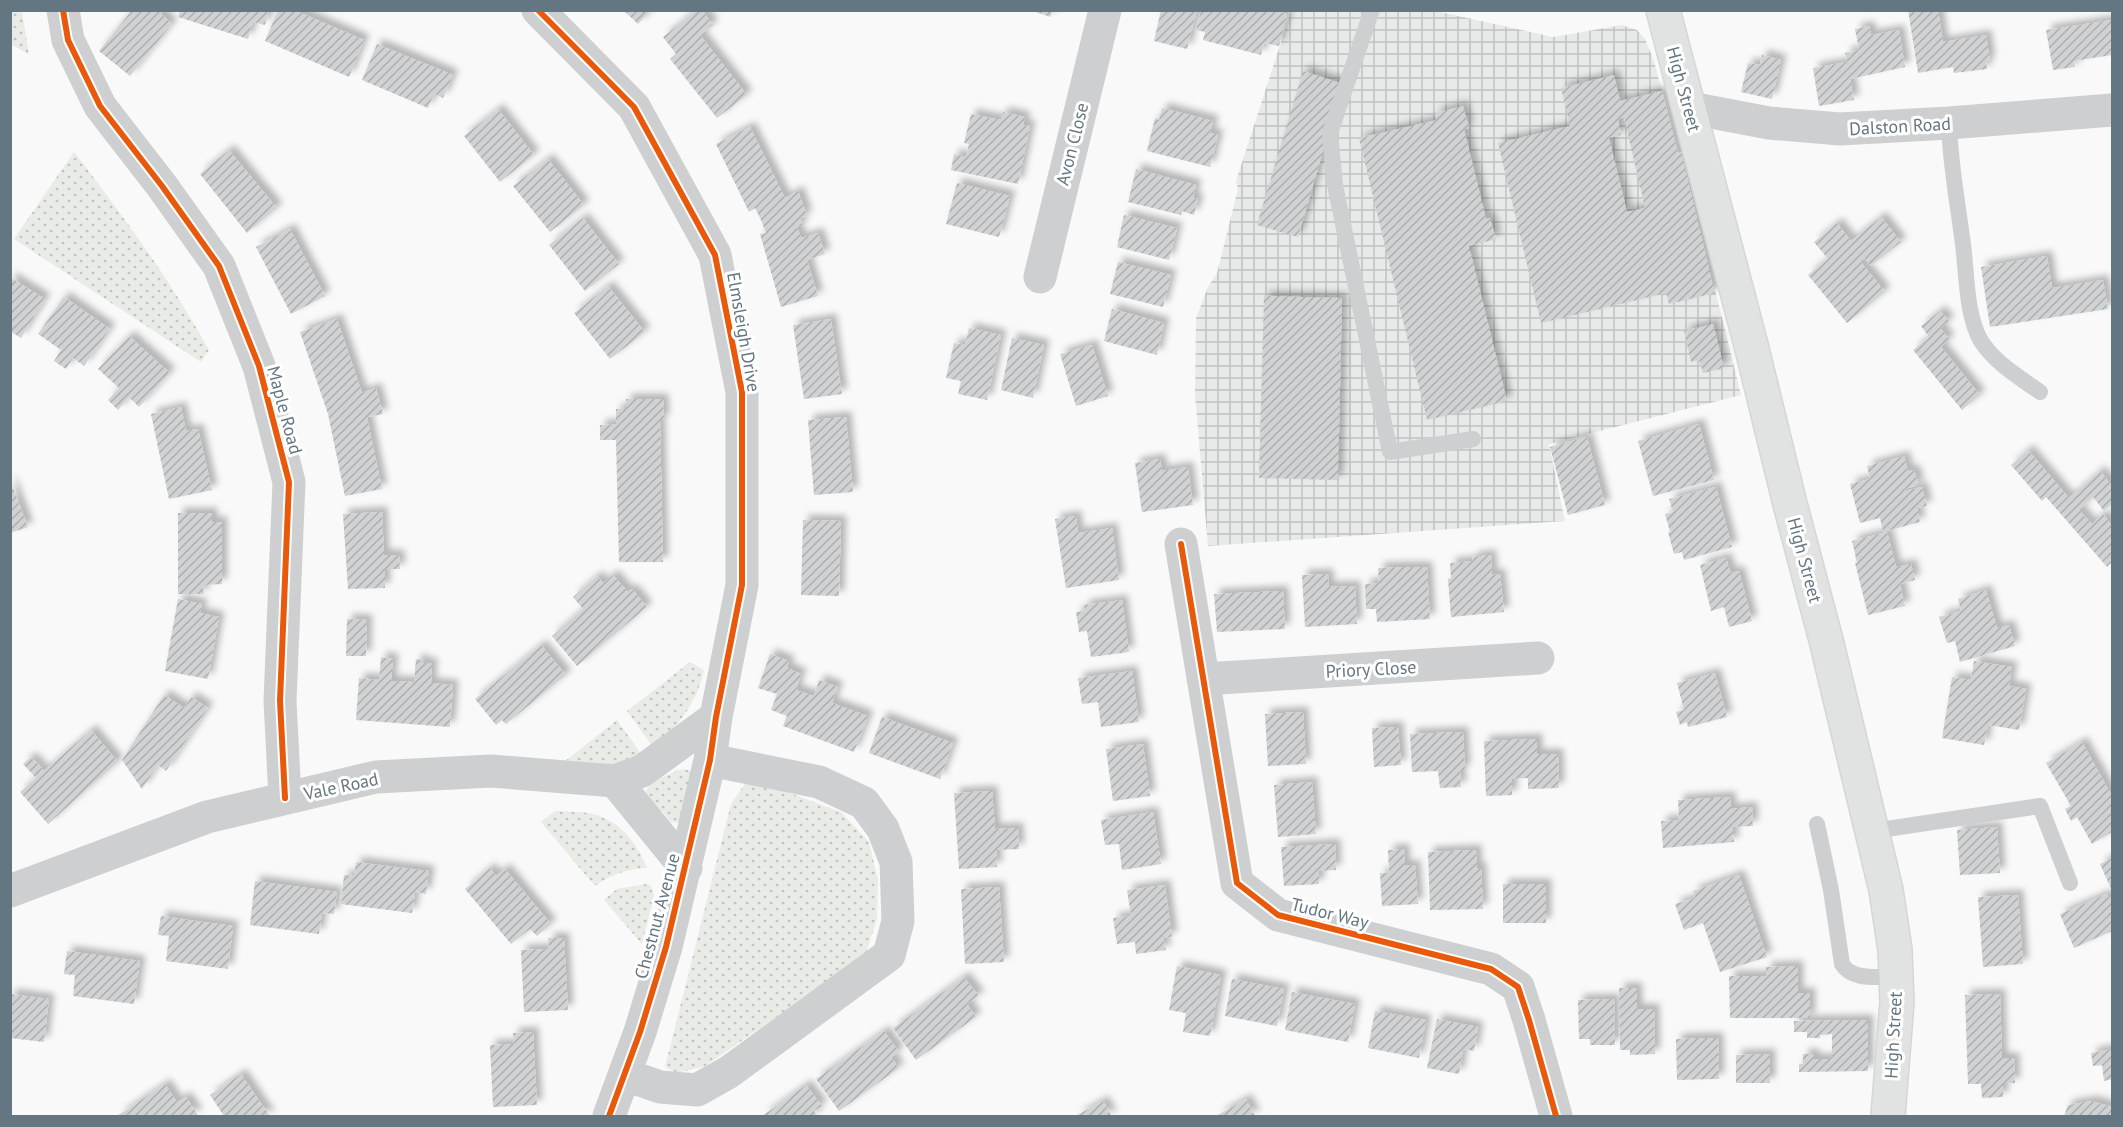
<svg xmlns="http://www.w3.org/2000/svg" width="2123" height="1127" viewBox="0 0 2123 1127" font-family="'PT Sans',sans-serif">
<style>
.industrial{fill:url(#industrial-grid)}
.grass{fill:url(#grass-dots)}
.building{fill:url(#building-hatch);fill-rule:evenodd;filter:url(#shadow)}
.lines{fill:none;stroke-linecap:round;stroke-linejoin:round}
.secondary-casing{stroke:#d5d6d7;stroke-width:36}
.lane{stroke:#cecfd0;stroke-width:16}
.street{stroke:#cecfd0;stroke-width:33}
.secondary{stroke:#e1e2e2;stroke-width:33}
.cycleway-casing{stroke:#fff;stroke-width:10}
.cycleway{stroke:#e8590c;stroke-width:6}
.labels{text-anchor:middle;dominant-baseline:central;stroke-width:6;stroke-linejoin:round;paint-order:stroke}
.street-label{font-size:18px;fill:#657683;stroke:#fff}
</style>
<defs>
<pattern id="industrial-grid" width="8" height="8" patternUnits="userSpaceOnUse" patternTransform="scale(1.5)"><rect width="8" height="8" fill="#e8e9e9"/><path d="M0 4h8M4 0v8" fill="none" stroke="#c0c1c2"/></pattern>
<pattern id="grass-dots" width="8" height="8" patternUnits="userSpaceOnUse" patternTransform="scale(1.5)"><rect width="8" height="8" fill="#e8ebe6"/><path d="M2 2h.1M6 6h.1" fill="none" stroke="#c0c3c0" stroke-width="1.8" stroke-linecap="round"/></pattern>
<pattern id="building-hatch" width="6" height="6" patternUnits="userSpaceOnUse" patternTransform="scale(1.5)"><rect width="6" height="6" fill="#d0d2d3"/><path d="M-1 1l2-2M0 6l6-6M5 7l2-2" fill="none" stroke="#acafb1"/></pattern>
<filter id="shadow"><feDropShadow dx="5.5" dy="-5.5" stdDeviation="3" flood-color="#0004"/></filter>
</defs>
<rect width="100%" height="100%" fill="#f9f9f9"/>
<path class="industrial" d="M1291,11H1436L1553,37L1622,25L1637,30L1645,39L1654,61L1678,153L1681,152L1741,395L1549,444L1565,521L1208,546L1195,395L1196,318L1208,287L1217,273L1238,189L1236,181Z"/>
<path class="grass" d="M11,10L22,11L29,55L11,44Z
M74,152C123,216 170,279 209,350L201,362L14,239Z
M690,662L704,670C697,703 678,727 653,747L627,711Z
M617,720L641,754L611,766L560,765Z
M686,769L691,772L680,823L670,822L664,813L647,801L646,790C654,781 673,770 686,769Z
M749,778L841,812L869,842L878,880L877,919L865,956L705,1066L677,1073L665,1067L731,804Z
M555,811C567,812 581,811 593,814C620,821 637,843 647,868C627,869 612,874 595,886L541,822Z
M646,884L651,886L654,896L642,944L604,900L617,889Z"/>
<path class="building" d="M132,10H164L161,14L172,24L130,76L99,51Z
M180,10H269L265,25L253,22L248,39L178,17Z
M278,10H294L364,40L349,77L265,41Z
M623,10H651L638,24Z
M697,10H702L713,25L700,35L747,95L717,118L670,59L676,54L663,37Z
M1029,10H1052L1051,17Z
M1161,10H1197L1187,49L1154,41Z
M1201,10H1274L1287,14L1279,46L1264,43L1261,55L1203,40L1205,32L1196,30Z
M1908,10H1938L1943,42L1986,35L1990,62H1986L1987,69L1954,73L1953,67L1918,73Z
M2112,20V55L2074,61L2075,67L2053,70L2046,30Z
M1869,26L1871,35L1899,30L1905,67L1850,79L1854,100L1819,106L1813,68L1847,62L1845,53L1859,50L1855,29Z
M377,44L453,75L443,98L434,94L428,108L362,80Z
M1762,55L1781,60L1772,99L1741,92L1748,63L1760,65Z
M1303,71L1343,84L1298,237L1257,225Z
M1614,75L1620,101L1662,91L1678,153L1681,152L1715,293L1669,304L1666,293L1541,323L1498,143L1570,126L1561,88ZM1624,117L1645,208L1627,212L1609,138L1621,135L1618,119Z
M1463,106L1469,128L1464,129L1486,219L1490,218L1496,239L1469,246L1507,401L1427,420L1359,138L1437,120L1435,113Z
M1162,108L1213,121L1210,133L1218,135L1210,167L1147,151L1155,118L1159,120Z
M498,109L534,155L500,182L464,136Z
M1003,112L1025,117L1023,125L1030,126L1018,184L951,170L954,154L966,157L969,144L964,143L971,114L1001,120Z
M750,127L785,198L798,191L807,216L800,218L803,225L797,227L801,238L818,233L825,254L807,260L818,296L781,307L760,234L766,233L761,220L755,208L749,212L716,144Z
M229,150L277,208L247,233L200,174Z
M548,159L584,205L550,232L513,186Z
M1136,169L1196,185L1193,198L1198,199L1194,215L1182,211L1181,215L1128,202Z
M957,183L1010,196L999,237L946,224Z
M1124,215L1177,228L1169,260L1117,247Z
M1881,217L1901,242L1871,266L1865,258L1860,261L1885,292L1847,323L1808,275L1828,259L1814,242L1837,223L1851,241Z
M583,218L619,264L585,291L549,245Z
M290,229L325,296L291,314L256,247Z
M2047,256L2052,288L2103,280L2108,309L1990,327L1981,267Z
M1118,262L1171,275L1163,307L1110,294Z
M10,277L45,299L21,338L10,331Z
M608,286L645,332L610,359L574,313Z
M1264,296L1342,298L1338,480L1259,478Z
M64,297L110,329L84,366L73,358L66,369L54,361L61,350L38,334Z
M1112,309L1164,323L1157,355L1104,341Z
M1940,311L1949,321L1940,328L1949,339L1941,347L1980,395L1962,410L1913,350L1929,337L1921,326Z
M337,319L362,393L376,388L383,414L367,417L382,489L345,496L328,414L300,332Z
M831,319L842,394L804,399L793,325Z
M1713,324L1724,368L1703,373L1699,360L1691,362L1684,331Z
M969,328L1001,335L987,400L958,394L961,381L946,378L954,343L965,345Z
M129,336L170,373L139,407L129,397L118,410L108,400L119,388L98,369Z
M1012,338L1044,345L1033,398L1001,390Z
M1092,345L1108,396L1076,406L1060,354Z
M626,399H663L664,420H660L663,562H619L616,440H600V425L616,424V409H626Z
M181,407L186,431L198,429L212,490L169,499L151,414Z
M846,417L853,492L814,495L808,420Z
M1699,424L1714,480L1653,496L1638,441Z
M1587,437L1605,505L1568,515L1550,447Z
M2028,450L2069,498L2100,471L2112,486V504L2104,511L2093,497L2079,510L2092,524L2103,514L2112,526V562L2107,567L2046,497L2042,501L2011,465Z
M1904,456L1908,471L1914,470L1919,485L1904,489V491L1922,487L1927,506L1917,508L1920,522L1883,532L1880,518L1860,523L1850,484L1870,479L1867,466Z
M1160,459L1162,471L1188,467L1193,505L1142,512L1135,463Z
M10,480L28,527L10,533Z
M1716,487L1732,547L1684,560L1682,552L1674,554L1668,532H1670L1665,514L1673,512L1669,499Z
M382,512L384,555H399L400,569H385V588L348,589L343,514Z
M178,513H212V522H222V584L203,585L204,594H178Z
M1076,516L1078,533L1112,528L1119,580L1066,588L1055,519Z
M803,520L841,521L839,596L801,595Z
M1887,532L1896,567L1911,564L1915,580L1900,584L1905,606L1868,615L1855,563H1857L1852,541Z
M1491,555L1492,575L1500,574L1504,612L1451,617L1448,579L1451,578L1450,563L1473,561L1472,557Z
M1726,558L1731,573L1739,571L1752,621L1729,627L1724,607L1711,611L1700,565Z
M1400,567H1427L1430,619L1377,622L1376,609H1366L1365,584L1379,583L1378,568Z
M1328,574L1329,587L1355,586L1357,624L1305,627L1302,575Z
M613,575L628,592L632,589L647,607L577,666L552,636L583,609L573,597L597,576L603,583Z
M1986,590L1997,628L2009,625L2015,646L1960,662L1955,641L1947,643L1939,617L1961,611L1958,599Z
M1283,591L1285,629L1217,632L1214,594Z
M178,599L202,604L200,613L219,617L208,679L165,671Z
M1122,600L1129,652L1091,657L1087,631L1079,632L1076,612L1085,611L1084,605Z
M347,619L367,620L366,656H346Z
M541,645L566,675L506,724L502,720L496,725L475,699Z
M770,654L789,661L787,668L801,674L796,690L814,696L819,680L838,687L832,703L868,716L854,752L783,726L787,716L771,710L777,694L758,688Z
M381,657L393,659L391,681L414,682L416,659L423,660V663H432L431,683L453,685L450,727L356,720L359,678L379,680Z
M1974,661L2012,667L2009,686L2026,689L2019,730L1988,725L1984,745L1942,738L1952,677L1971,680Z
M1132,671L1139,722L1101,727L1098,702L1082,704L1078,678Z
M1715,673L1727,717L1688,727L1687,722L1680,725L1676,712L1684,710L1677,683Z
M164,695L184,708L191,697L208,708L166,771L158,765L142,789L122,760Z
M1303,712L1306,764L1268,766L1265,714Z
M882,717L953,743L940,779L869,753Z
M1398,727L1401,765L1374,767L1372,728Z
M91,730L118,762L48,824L20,792L36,778L23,764L31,757L44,771Z
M1463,732L1465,770H1460L1461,787L1440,788L1438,771L1412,772L1410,734Z
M1537,739V754H1558L1559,788L1528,789V778L1512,779V795L1486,796L1484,741Z
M2082,742L2112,796V832L2092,844L2077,817L2071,821L2065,809L2071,806L2046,763Z
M1143,744L1150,796L1113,801L1106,749Z
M1312,782L1316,834L1278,837L1274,785Z
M992,791L995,829L1018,828L1019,849L996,850L997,867L959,869L954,793Z
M1730,797L1731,809L1752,807L1753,826L1732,827L1734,842L1663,848L1661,821L1679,820L1678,800Z
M1153,812L1161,864L1122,870L1119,844L1105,845L1101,820Z
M1997,827L2000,873L1960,875L1957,830Z
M1335,844L1336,870L1319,871V884L1284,886L1281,847Z
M1404,849L1405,866L1415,865L1418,904L1382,906L1380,873H1389L1388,850Z
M1476,850L1477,868H1481L1483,909L1430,910L1428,852Z
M2112,858V891L2100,864Z
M356,862L429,871L426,894L415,892L412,913L341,904L344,875L354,876Z
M490,868L496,876L505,869L551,924L537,936L530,929L511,944L465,889Z
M1739,875L1767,957L1720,972L1703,923L1684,930L1675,904L1695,898L1693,891Z
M255,881L337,892L334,914L322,913L319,934L250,925Z
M1503,884H1546V923H1503Z
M1165,885L1172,937L1163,938L1166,950L1136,954L1135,942L1117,944L1113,918L1131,916L1127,890Z
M999,887L1004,962L965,964L961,889Z
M2107,894L2109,899L2112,897V931L2074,948L2060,914Z
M2018,895L2023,964L1983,967L1978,897Z
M161,916L233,926L228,969L166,961L169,936L158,935Z
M548,938H564L568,1010L524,1012L521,950L549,949Z
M67,951L140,961L134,1004L73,996L75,975L64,974Z
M1177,966L1221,975L1210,1036L1183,1032L1186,1013L1169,1010Z
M1798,966V993H1810V1018H1730L1729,976H1766V967Z
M964,977L979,996L967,1004L976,1017L916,1060L893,1028Z
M1232,979L1284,989L1277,1026L1225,1016Z
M1619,988H1637V1009H1654L1655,1054L1630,1055V1050H1620Z
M1292,992L1355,1004L1348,1042L1285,1030Z
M10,994L49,999L44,1042L10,1038Z
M2000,994L2002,1058H2014L2015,1083H2003V1097L1982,1098L1981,1084H1968L1965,995Z
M1614,999L1615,1045H1590V1039H1579L1578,1000Z
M1375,1011L1426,1020L1419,1058L1368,1048Z
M1437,1019L1478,1027L1474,1051L1463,1049L1459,1074L1427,1068Z
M1868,1020V1071L1799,1072V1064H1803V1054H1814V1059H1832V1034L1820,1035V1038H1807V1032H1794V1021Z
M884,1031L899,1052L891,1057L899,1068L839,1111L816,1079Z
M533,1032L537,1105L493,1107L490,1045L514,1044L513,1033Z
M1697,1038H1718L1719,1079L1677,1080L1676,1039Z
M2112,1049V1079L2104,1081L2102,1065L2093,1066L2091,1053Z
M1770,1054V1083H1736V1055Z
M241,1074L262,1105L270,1116H224L210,1095Z
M165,1084L177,1102L186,1097L198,1115L117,1116Z
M806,1085L822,1106L814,1111L818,1116H762Z
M1246,1099L1255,1116H1216Z
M1103,1101L1112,1116H1075Z
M2092,1101L2112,1107V1116H2064L2068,1105Z"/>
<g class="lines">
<defs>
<path id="secondary" d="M1663,10L1751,345L1790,504L1826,640L1886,890L1895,950L1897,1002L1888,1116"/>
</defs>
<use href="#secondary" class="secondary-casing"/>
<path class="lane" d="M1372,10L1330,133L1335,185L1390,452L1473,439
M1949,123C1950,162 1957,199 1962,237C1967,268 1965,314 1981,341C1995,363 2019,377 2040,392
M1817,824L1831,890L1842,964C1852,981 1878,976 1896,977
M1873,831L2040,806L2070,883"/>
<path class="street" d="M63,10L68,40L100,106L162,186L219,266L259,366L289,482L280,701L285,798
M538,10L634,107L715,255L742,392V585L716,717L710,760L666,947L640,1032L609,1116
M1690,108L1769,123L1840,129L1949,123L2112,110
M1040,277L1105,10
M1181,544L1237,883L1278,915L1491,969L1518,987L1529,1020L1556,1116
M1203,679L1538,658
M615,781L642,771L716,717
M10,891L207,817L376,777L491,771L615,781L686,868
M626,1075L660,1087L697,1090L729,1072L889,955L898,921L896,862L883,829L864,803L819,782L710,760"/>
<use href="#secondary" class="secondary"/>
<defs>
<path id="cycleway" d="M63,10L68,40L100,106L162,186L219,266L259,366L289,482L280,701L285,798
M538,10L634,107L715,255L742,392V585L716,717L710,760L666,947L640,1032L609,1116
M1181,544L1237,883L1278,915L1491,969L1518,987L1529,1020L1556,1116"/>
</defs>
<use href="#cycleway" class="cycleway-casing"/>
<use href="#cycleway" class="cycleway"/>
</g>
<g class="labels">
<g class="street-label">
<text transform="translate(1684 89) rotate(75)">High Street</text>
<text transform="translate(1900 126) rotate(-3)">Dalston Road</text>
<text transform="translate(1072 144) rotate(-76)">Avon Close</text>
<text transform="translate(744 332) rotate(80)">Elmsleigh Drive</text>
<text transform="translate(285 410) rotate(75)">Maple Road</text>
<text transform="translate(1805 560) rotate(75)">High Street</text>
<text transform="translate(1371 669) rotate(-3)">Priory Close</text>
<text transform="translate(341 786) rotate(-12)">Vale Road</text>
<text transform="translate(1330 913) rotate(14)">Tudor Way</text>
<text transform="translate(657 916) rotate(-75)">Chestnut Avenue</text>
<text transform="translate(1893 1035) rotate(-87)">High Street</text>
</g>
</g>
<rect width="2123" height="1127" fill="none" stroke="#657683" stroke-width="24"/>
</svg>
